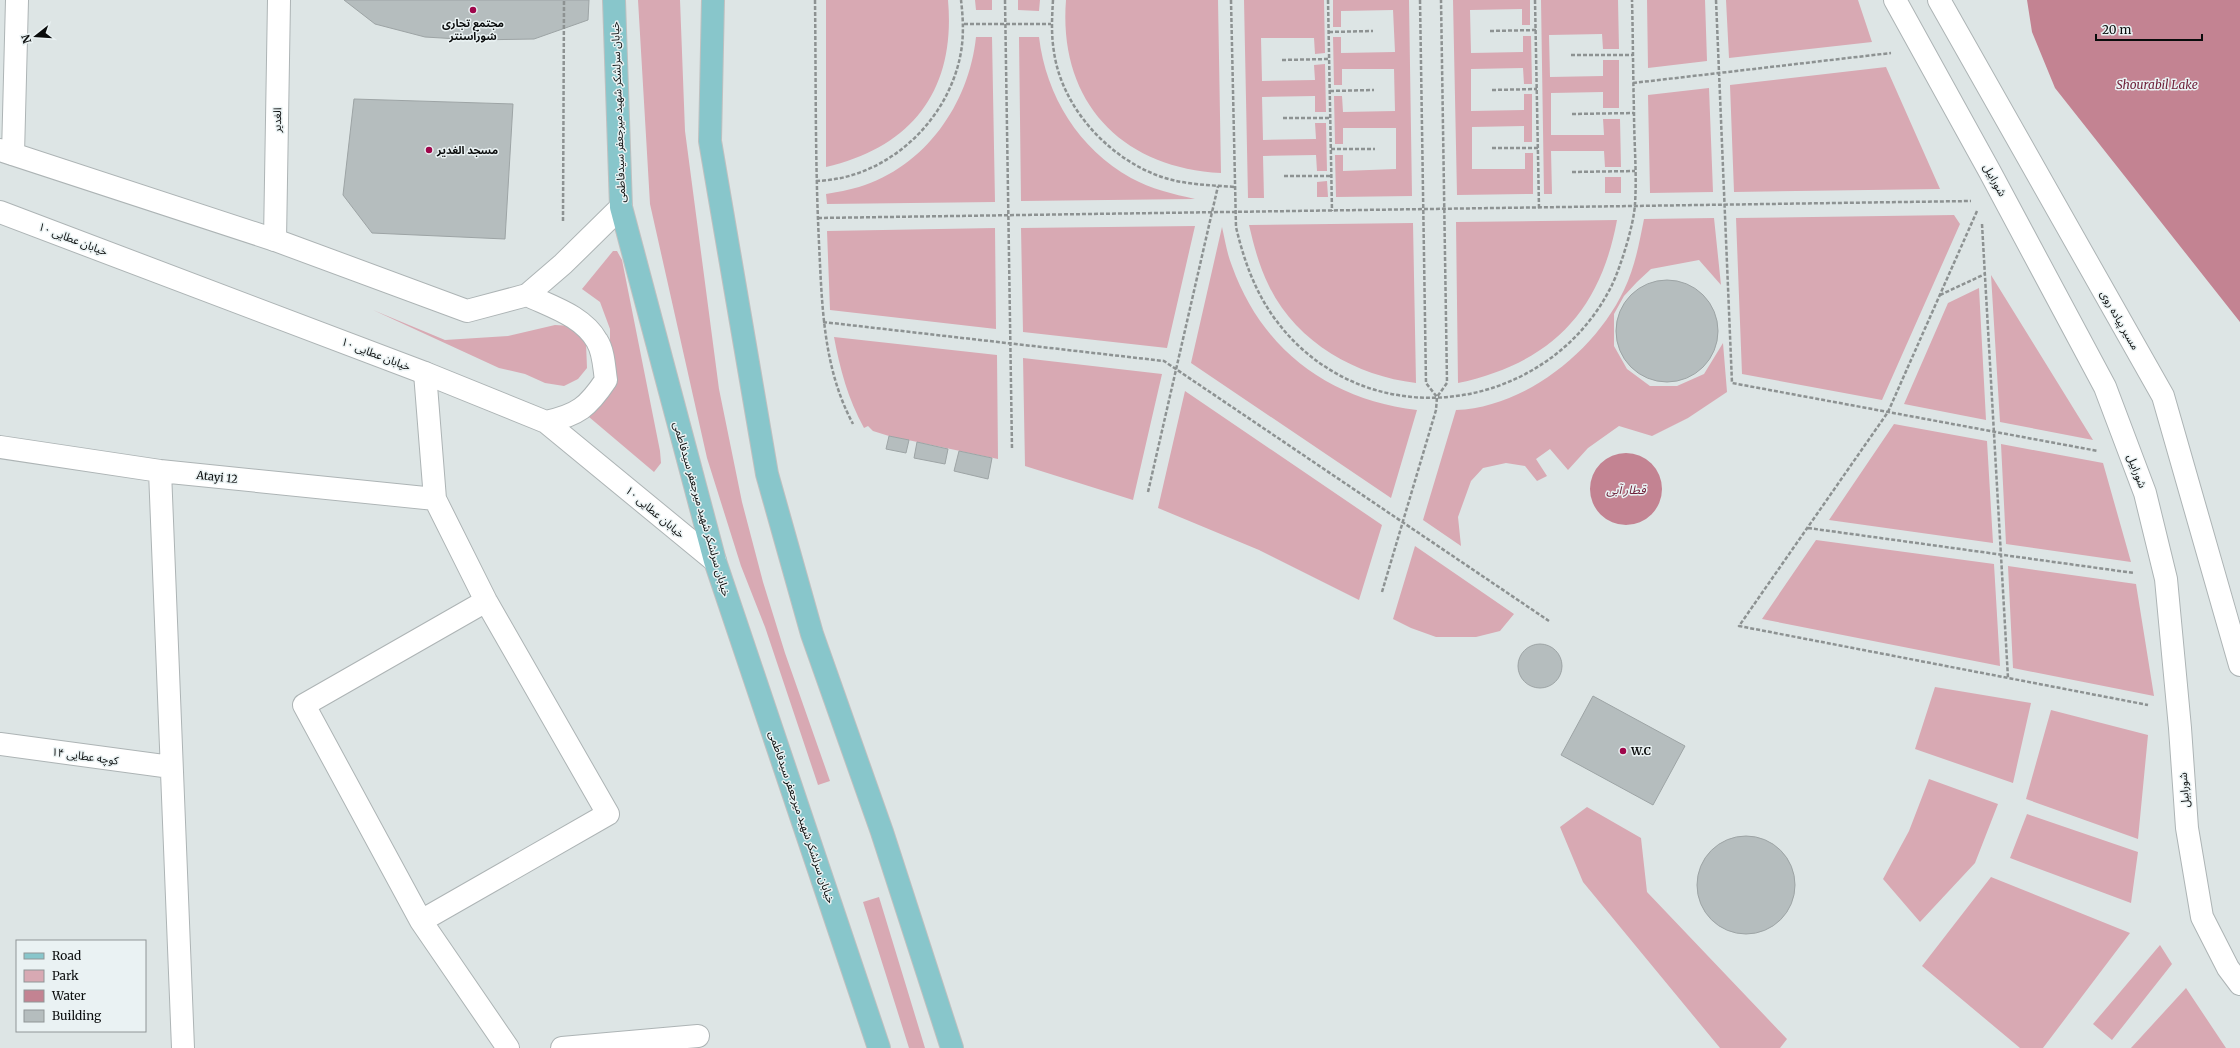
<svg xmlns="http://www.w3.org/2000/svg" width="2240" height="1048" viewBox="0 0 2240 1048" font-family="Merriweather,'Noto Sans Arabic',serif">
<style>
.green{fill:#d8a9b3}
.water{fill:#c38392}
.building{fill:#b5bdbe;stroke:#9da4a5}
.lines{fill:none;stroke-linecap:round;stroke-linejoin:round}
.street-casing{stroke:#adb4b5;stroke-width:24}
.secondary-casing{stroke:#adb4b5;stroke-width:24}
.primary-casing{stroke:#bfc0c0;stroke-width:24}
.path{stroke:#8d9292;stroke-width:2.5;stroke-dasharray:4 2;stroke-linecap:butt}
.street{stroke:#fff;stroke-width:22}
.secondary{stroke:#fff;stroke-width:22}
.primary{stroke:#88c6cb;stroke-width:22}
.poi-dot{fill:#9f064b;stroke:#eaf2f3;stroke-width:1.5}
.labels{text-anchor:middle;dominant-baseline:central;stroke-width:3;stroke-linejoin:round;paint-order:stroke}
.poi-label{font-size:11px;font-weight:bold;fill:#0a0c0c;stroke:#eaf2f3;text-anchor:start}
.street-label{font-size:11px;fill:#0a0c0c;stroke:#eaf2f3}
.water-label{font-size:12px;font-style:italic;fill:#6f213a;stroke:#eaf2f3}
</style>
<rect width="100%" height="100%" fill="#dde5e5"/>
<path class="green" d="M638,0H680L685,131L719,389L742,502L763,582L785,653L830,781L818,785L765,627L741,566L707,458L650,204Z
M826,0H948C956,89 913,147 826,167Z
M975,0H992V10H976Z
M1018,0H1040L1039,11L1018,10Z
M1066,0H1218L1221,173C1121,168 1058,101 1066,0Z
M1244,0H1324L1325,53L1315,54L1314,38H1261L1262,81L1315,80L1314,65L1325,64L1326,112H1315V96L1262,97L1263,140L1316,139L1315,123H1326L1327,171H1317L1316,155L1263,156L1264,198H1248Z
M1333,0H1409L1412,196L1336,197L1335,155H1343V171L1396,169V128H1343V144H1335L1334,96H1342L1343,112L1395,111L1394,69H1342V85H1334L1333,37H1341V53L1395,52L1393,10L1341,11V27H1333Z
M1453,0H1530V25H1522V9L1470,10L1471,53L1523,52V36H1531L1532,84H1524L1523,68L1471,69V111L1524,110V94H1532V142H1524V126L1472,127V169H1525V153H1533V194L1457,195Z
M1541,0H1618L1619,49H1603L1602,34L1549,35L1550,77L1603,76V60H1619V108H1603V92L1551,93V135H1604L1603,119H1620L1621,167H1605L1604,151H1551L1552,194H1544Z
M1647,0H1705L1707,61L1648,68Z
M1726,0H1858L1872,42L1729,58Z
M976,37H992L995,202L827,204L826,194C837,192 849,190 859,187C925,167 969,104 976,37Z
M1019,37H1039C1046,96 1079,149 1131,178C1151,189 1173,194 1195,199L1021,201Z
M1886,67L1940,189L1734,192L1730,85Z
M1709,88L1713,192L1650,193L1648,95Z
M1605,177H1621V193H1605Z
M1327,181L1328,197H1317V182Z
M1954,215L1960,224L1882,400L1742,374L1736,218Z
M1714,218L1721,285L1699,260L1651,269L1637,282L1624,296L1614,314V346L1627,369L1650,386H1677L1704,374L1723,343L1727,392L1688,418L1652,436L1619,426L1588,448L1568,470L1550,449L1536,459L1547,476L1537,481L1525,466L1506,463L1483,468L1471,481L1458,517L1461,546L1423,520L1456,410C1526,407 1595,351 1624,290C1635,267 1639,244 1644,219Z
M1617,220C1600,313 1550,363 1458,383L1456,222Z
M1413,223L1416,383C1356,376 1296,342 1269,286C1259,266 1254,246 1249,225Z
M1195,226L1167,348L1023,332L1021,228Z
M1222,227C1225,240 1227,254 1232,266C1262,350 1330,400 1417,410L1391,498L1191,363Z
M995,228L996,329L830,310L827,231Z
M613,251H617L622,260L660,451L661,463L654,472L589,417L607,393L610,366V329L600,302L582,289Z
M1991,275L2093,440L2000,422Z
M1979,288L1986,420L1904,404L1948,303Z
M373,310L445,340L508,336L555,325L572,326L586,343L587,368L578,379L564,386L545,383L525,374L499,368Z
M834,337L997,355L998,459L889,436L873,431L868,426L864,428C848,399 840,369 834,337Z
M1023,358L1162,374L1133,500L1025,466Z
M1185,391L1382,525L1359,600L1259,550L1158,508Z
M1894,424L1987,441L1993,543L1829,520Z
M2001,444L2103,463L2131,562L2006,544Z
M1816,540L1994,564L2000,666L1762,619Z
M1415,546L1514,614L1500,631L1476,637H1436L1411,628L1393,619Z
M2008,566L2136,584L2154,696L2013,668Z
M1935,687L2031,703L2013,783L1915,749Z
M2051,710L2148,735L2138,839L2026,799Z
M1929,779L1998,804L1975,863L1920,922L1883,879L1909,831Z
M1587,807L1641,838L1647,892L1787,1039L1780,1048H1720L1583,882L1560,827Z
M2027,814L2138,852L2131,903L2010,858Z
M1991,877L2130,933L2043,1048H2020L1922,966Z
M879,897L925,1048H909L863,902Z
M2160,945L2172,964L2112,1040L2093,1024Z
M2186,988L2226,1048H2131Z"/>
<path class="water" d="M2027,0H2240V322L2055,88L2032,32Z
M1590 489a36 36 0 1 1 72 0a36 36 0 1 1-72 0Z"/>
<path class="building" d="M344,0H589L588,20L534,39L475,40L425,37L375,24Z
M354,99L513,104L505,239L372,233L343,195Z
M1616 331a51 51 0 1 1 102 0a51 51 0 1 1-102 0Z
M889,436L909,440L906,453L886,449Z
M917,442L948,449L945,464L914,458Z
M959,451L992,458L988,479L954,471Z
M1518 666a22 22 0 1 1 44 0a22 22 0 1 1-44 0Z
M1593,696L1685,746L1653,805L1561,755Z
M1697 885a49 49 0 1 1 98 0a49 49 0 1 1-98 0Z"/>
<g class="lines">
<defs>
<path id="street" d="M1895,0L1990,172L2105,387L2145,493L2166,579L2180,728L2187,828L2202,917L2228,968L2240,984
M1939,0L2163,396L2240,665
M13,154L17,0
M275,240L279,0
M0,447L160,471L435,499
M160,471L183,1048
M486,601L304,705L421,921L508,1048
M0,744L171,767
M421,921L608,814L486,601L435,499L425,373
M562,1048L698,1036"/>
<path id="secondary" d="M0,150L275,240L467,311L527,295L563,264L621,207
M0,212L425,373L546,422L715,561
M527,295C552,307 583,316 597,341C604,352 604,368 606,380C588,407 578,415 546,422"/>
<path id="primary" d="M614,0L621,207L715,561L879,1048
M713,0L710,141L767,474L812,634L882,832L952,1048"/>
</defs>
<use href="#street" class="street-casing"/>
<use href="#secondary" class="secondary-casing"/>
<use href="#primary" class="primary-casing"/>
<path class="path" d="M815,0C816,81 815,162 819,243C822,305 823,368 853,424
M1005,0L1012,449
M1053,0C1052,17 1051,34 1054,52C1062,109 1111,161 1165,178C1188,185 1211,185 1235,187
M1231,0L1236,227C1247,274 1264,314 1301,348C1399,437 1555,401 1612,285C1621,266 1634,224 1635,204C1637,173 1634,143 1634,112C1633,75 1633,37 1632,0
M1328,0L1332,211
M1420,0L1426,383L1437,397
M1535,0L1539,208
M1716,0L1732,383L2098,451
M964,24H1051
M1490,31L1536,30
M1329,32L1373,31
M1571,55H1633
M1282,60L1329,59
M1633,83L1891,53
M1492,90L1537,89
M1330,91L1374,90
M1572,114L1634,113
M1283,118H1330
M1492,148H1538
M1331,149H1375
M1572,172L1635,171
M1284,176H1331
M816,181C887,179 949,121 961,52C964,34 963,17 961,0
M1977,211L1888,412L1739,626L2148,705
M818,218L1971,201
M563,221L564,0
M1982,224L2008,678
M1940,295L1985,274
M823,322L1164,361L1549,621
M1148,492L1218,186
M1808,528L2134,573
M1382,592L1436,410L1437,397L1447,383L1441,0"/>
<use href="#street" class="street"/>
<use href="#secondary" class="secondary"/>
<use href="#primary" class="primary"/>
</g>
<g class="poi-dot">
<circle cx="473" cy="10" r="4"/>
<circle cx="429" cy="150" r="4"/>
<circle cx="1623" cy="751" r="4"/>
</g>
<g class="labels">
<g class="poi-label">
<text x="473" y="23" text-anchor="middle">مجتمع تجاری<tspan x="473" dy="13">شوراسنتر</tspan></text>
<text x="437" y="150">مسجد الغدیر</text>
<text x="1631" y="751">W.C</text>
</g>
<g class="street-label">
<text transform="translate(618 112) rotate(-92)">خیابان سرلشکر شهید میرجعفر سیدفاطمی</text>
<text transform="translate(277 120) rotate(-89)">الغدیر</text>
<text transform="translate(1995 180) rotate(61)">شورابیل</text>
<text transform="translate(73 239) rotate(21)">خیابان عطایی ۱۰</text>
<text transform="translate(2120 320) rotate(60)">مسیر پیاده روی</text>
<text transform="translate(376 354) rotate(21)">خیابان عطایی ۱۰</text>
<text transform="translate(2137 471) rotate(69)">شورابیل</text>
<text transform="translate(217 477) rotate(6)">Atayi 12</text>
<text transform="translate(702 509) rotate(74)">خیابان سرلشکر شهید میرجعفر سیدفاطمی</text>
<text transform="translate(655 512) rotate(40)">خیابان عطایی ۱۰</text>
<text transform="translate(85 756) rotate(8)">کوچه عطایی ۱۴</text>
<text transform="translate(2184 790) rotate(-94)">شورابیل</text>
<text transform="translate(802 817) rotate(71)">خیابان سرلشکر شهید میرجعفر سیدفاطمی</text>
</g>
<g class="water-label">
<text x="2157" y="84">Shourabil Lake</text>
<text x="1626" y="489">قطار آبی</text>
</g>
</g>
<rect x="16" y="940" width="130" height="92" fill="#eaf2f3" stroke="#909697"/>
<rect x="24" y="953" width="20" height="6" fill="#88c6cb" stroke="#909697"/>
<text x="52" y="960" font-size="12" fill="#0a0c0c">Road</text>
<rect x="24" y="970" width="20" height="12" fill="#d8a9b3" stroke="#909697"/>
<text x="52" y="980" font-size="12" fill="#0a0c0c">Park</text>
<rect x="24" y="990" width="20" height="12" fill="#c38392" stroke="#909697"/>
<text x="52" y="1000" font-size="12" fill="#0a0c0c">Water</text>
<rect x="24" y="1010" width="20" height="12" fill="#b5bdbe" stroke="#909697"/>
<text x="52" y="1020" font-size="12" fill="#0a0c0c">Building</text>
<g transform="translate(36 36) rotate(253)" stroke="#eaf2f3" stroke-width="3" paint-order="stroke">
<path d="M0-3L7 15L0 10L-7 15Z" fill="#0a0c0c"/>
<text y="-6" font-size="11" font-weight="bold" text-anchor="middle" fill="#0a0c0c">N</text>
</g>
<path d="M2096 34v6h106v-6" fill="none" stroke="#0a0c0c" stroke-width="2"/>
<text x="2102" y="34" font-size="12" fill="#0a0c0c" stroke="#eaf2f3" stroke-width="3" paint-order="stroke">20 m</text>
</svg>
